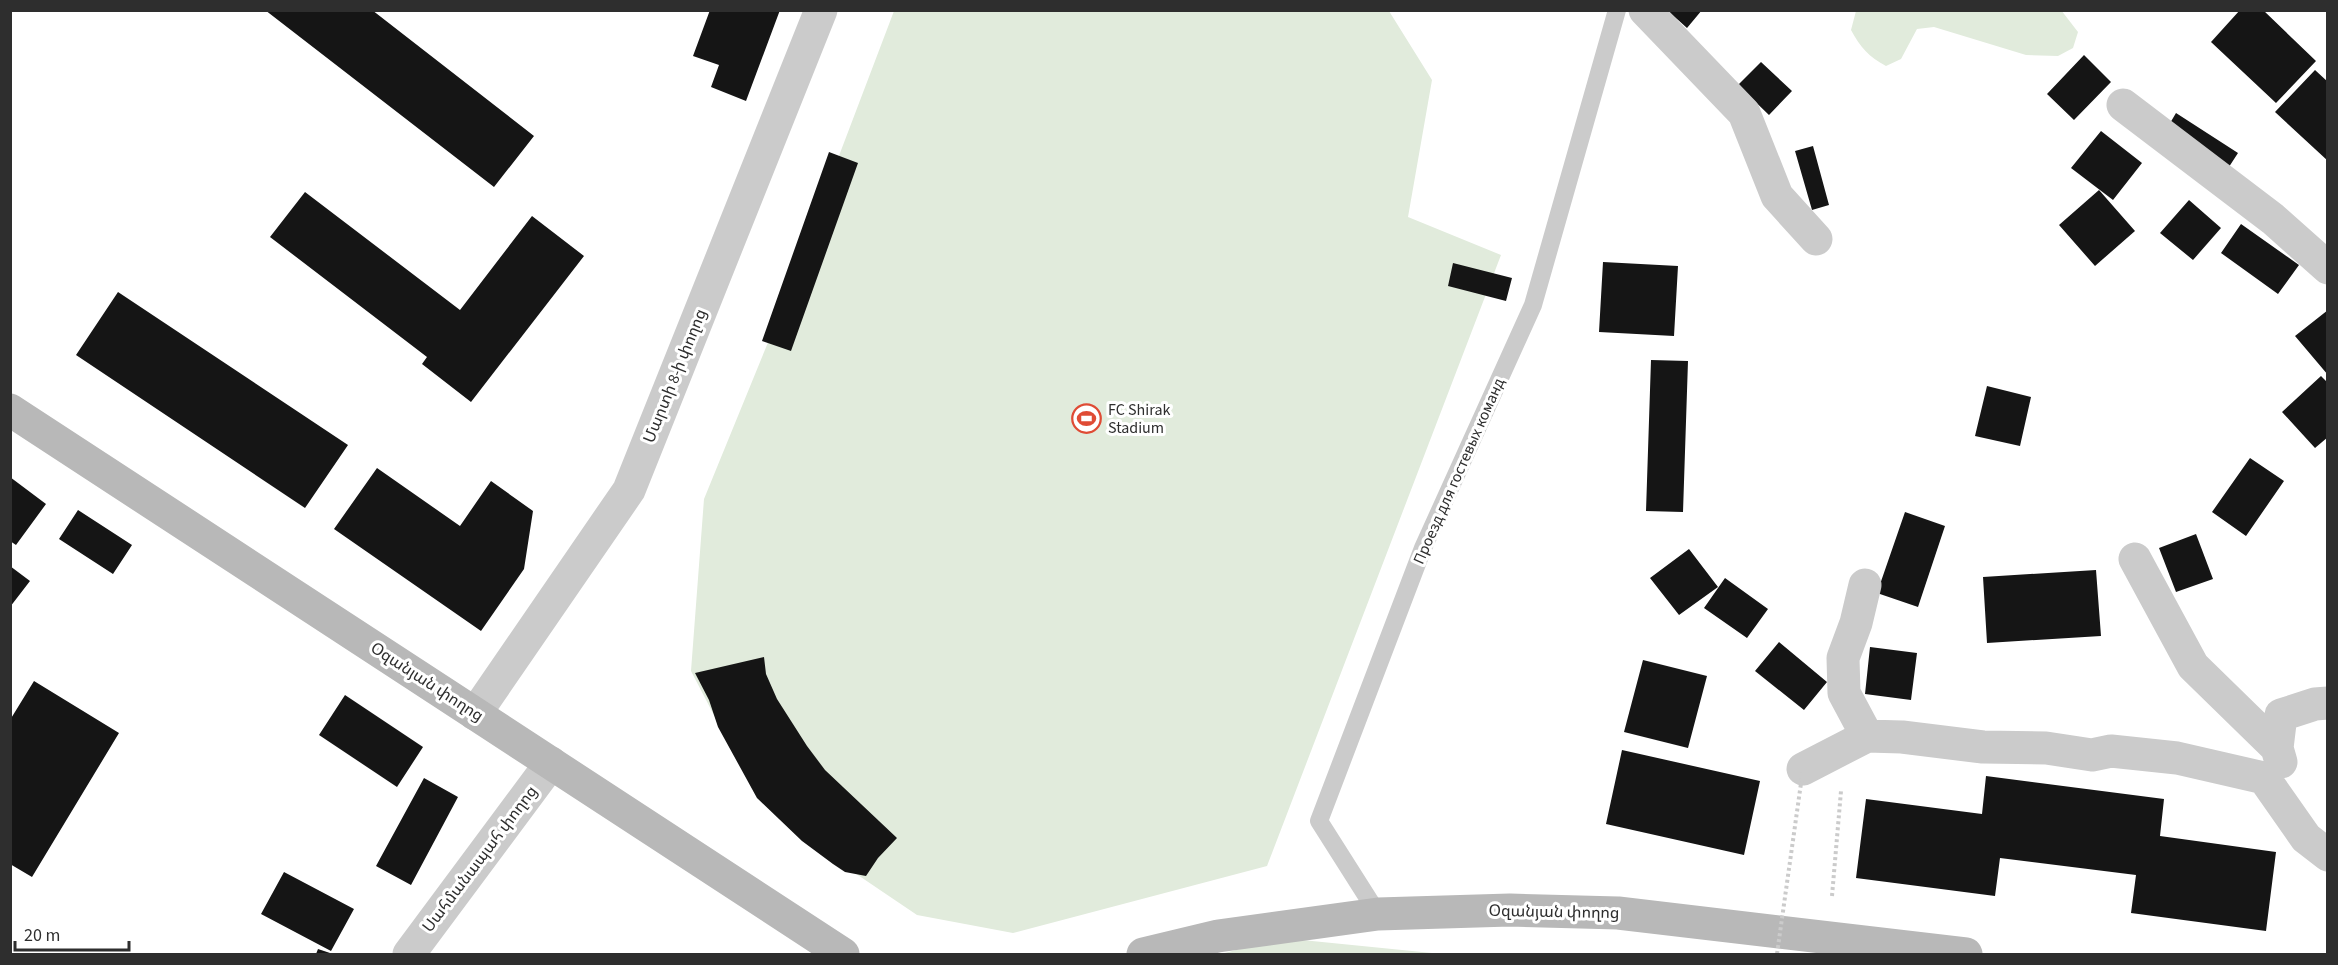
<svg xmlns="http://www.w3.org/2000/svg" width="2338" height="965" viewBox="0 0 2338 965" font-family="'Source Sans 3','Noto Sans Armenian',sans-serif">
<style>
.green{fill:#e1ebdc}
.building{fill:#151515}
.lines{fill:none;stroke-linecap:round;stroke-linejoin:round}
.path{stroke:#cbcbcb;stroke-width:4;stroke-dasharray:3 3;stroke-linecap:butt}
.service{stroke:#cbcbcb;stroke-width:18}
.minor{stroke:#cbcbcb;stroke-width:33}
.secondary{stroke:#b8b8b8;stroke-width:33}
.path-bridge{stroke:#cbcbcb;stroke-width:4;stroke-dasharray:3 3;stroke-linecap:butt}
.labels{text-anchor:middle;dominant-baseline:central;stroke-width:6;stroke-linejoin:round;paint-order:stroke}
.street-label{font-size:16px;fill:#2e2e2e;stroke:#fff}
.poi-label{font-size:16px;fill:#2e2e2e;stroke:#fff;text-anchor:start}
</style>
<rect width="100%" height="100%" fill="#fff"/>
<path class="green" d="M2061,10L2078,32L2073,48L2058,56L2026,55L1934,27L1917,29L1901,59L1886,66C1869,57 1860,47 1851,30L1856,11Z
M894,11H1389L1432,80L1408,217L1501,255L1267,866L1013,933L917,915L806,840L757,798L691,671L704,499L769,340Z
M1282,938L1442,954H1221Z"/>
<path class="building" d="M265,10H372L534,136L494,187Z
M710,10H780L746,101L711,87L719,65L693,56Z
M1667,10H1702L1687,28Z
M2240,10H2263L2316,61L2276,103L2211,42Z
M2084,55L2111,82L2074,120L2047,94Z
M1761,62L1792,91L1769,115L1738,85Z
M2315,70L2328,82V161L2275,112Z
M2176,113L2238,153L2225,173L2163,135Z
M2101,131L2142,163L2113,200L2071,168Z
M1813,146L1829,205L1812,210L1795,151Z
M829,152L858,163L791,351L762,341Z
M2099,190L2135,231L2095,266L2059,225Z
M305,192L460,310L532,216L584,256L471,402L422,364L427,357L270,237Z
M2189,200L2221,228L2193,260L2160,233Z
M2241,224L2299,265L2278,294L2221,253Z
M1603,262L1678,266L1674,336L1599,332Z
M1453,263L1512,278L1506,301L1448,286Z
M118,292L348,445L305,508L76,355Z
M2328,310V375L2295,336Z
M1651,360L1688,361L1683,512L1646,511Z
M2321,376L2328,383V437L2315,448L2282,412Z
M1987,386L2031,397L2020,446L1975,436Z
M2250,458L2284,481L2246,536L2212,512Z
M377,468L460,526L491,481L533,511L524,569L481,631L334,529Z
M10,477L46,504L16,545L10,541Z
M78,510L132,545L113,574L59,539Z
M1905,512L1945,526L1918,607L1877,593Z
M2196,534L2213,579L2176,592L2159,548Z
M1689,549L1718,587L1679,615L1650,578Z
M10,566L30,581L10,607Z
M2096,570L2101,636L1987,643L1983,577Z
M1725,578L1768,609L1747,638L1704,608Z
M1779,642L1827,682L1804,710L1755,671Z
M1870,647L1917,653L1911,700L1865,694Z
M764,657L766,674L777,699L807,746L825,770L897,838L878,858L866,876L845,872L833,864L802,841L757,798L718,727L709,700L695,673Z
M1643,660L1707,676L1688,748L1624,732Z
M34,681L119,733L32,877L10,864V720Z
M345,695L423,747L397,787L319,735Z
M1622,750L1760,781L1744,855L1606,824Z
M1986,776L2164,799L2160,836L2276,852L2266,931L2131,913L2136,875L2000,858L1995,896L1856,878L1866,799L1982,814Z
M424,778L458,797L411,885L376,866Z
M284,872L354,909L331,951L261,914Z
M318,949L333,954H316Z"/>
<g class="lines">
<path class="path" d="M1832,896L1841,791"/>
<path class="service" d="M1378,914L1319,821L1423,548L1533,305L1617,10"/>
<path class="minor" d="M1645,10L1744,113L1777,196L1816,239
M2123,105L2273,219L2328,268
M2135,559L2193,666L2277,748
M1865,585L1856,623L1843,658L1844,693L1867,736L1902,737L1983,747L2046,748L2092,755L2111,751L2177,758L2264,778L2306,838L2328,855
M475,714L629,490L821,10
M2281,762L2277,748L2281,715L2315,704L2328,703
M1803,769L1867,736
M409,954L551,763"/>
<path class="secondary" d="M10,410L843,954
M1143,954L1218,936L1378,914L1510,910L1618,913L1966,954"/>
<path class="path-bridge" d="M1777,954L1803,769"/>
</g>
<defs>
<symbol id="stadium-ring" viewBox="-11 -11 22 22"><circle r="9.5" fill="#fff" stroke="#df4b35" stroke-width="1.5"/><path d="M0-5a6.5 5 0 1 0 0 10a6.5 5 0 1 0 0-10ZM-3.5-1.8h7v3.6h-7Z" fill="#df4b35"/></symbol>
</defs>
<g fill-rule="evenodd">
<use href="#stadium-ring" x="1070" y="402" width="33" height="33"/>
</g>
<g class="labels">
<g class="street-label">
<text transform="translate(675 376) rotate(-68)">Մարտի 8-ի փողոց</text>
<text transform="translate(1459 471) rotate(-66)">Проезд для гостевых команд</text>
<text transform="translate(427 682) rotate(33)">Օզանյան փողոց</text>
<text transform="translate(480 859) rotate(-53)">Սահմանապահ փողոց</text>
<text transform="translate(1554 912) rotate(1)">Օզանյան փողոց</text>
</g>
<g class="poi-label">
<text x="1108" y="410">FC Shirak<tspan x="1108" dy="18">Stadium</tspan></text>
</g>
</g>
<rect width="2338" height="965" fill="none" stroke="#2e2e2e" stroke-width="24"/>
<path d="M15 941v9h114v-9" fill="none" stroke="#2e2e2e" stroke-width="3"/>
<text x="24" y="941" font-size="18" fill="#2e2e2e" stroke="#ffffff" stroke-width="4.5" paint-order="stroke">20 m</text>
</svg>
